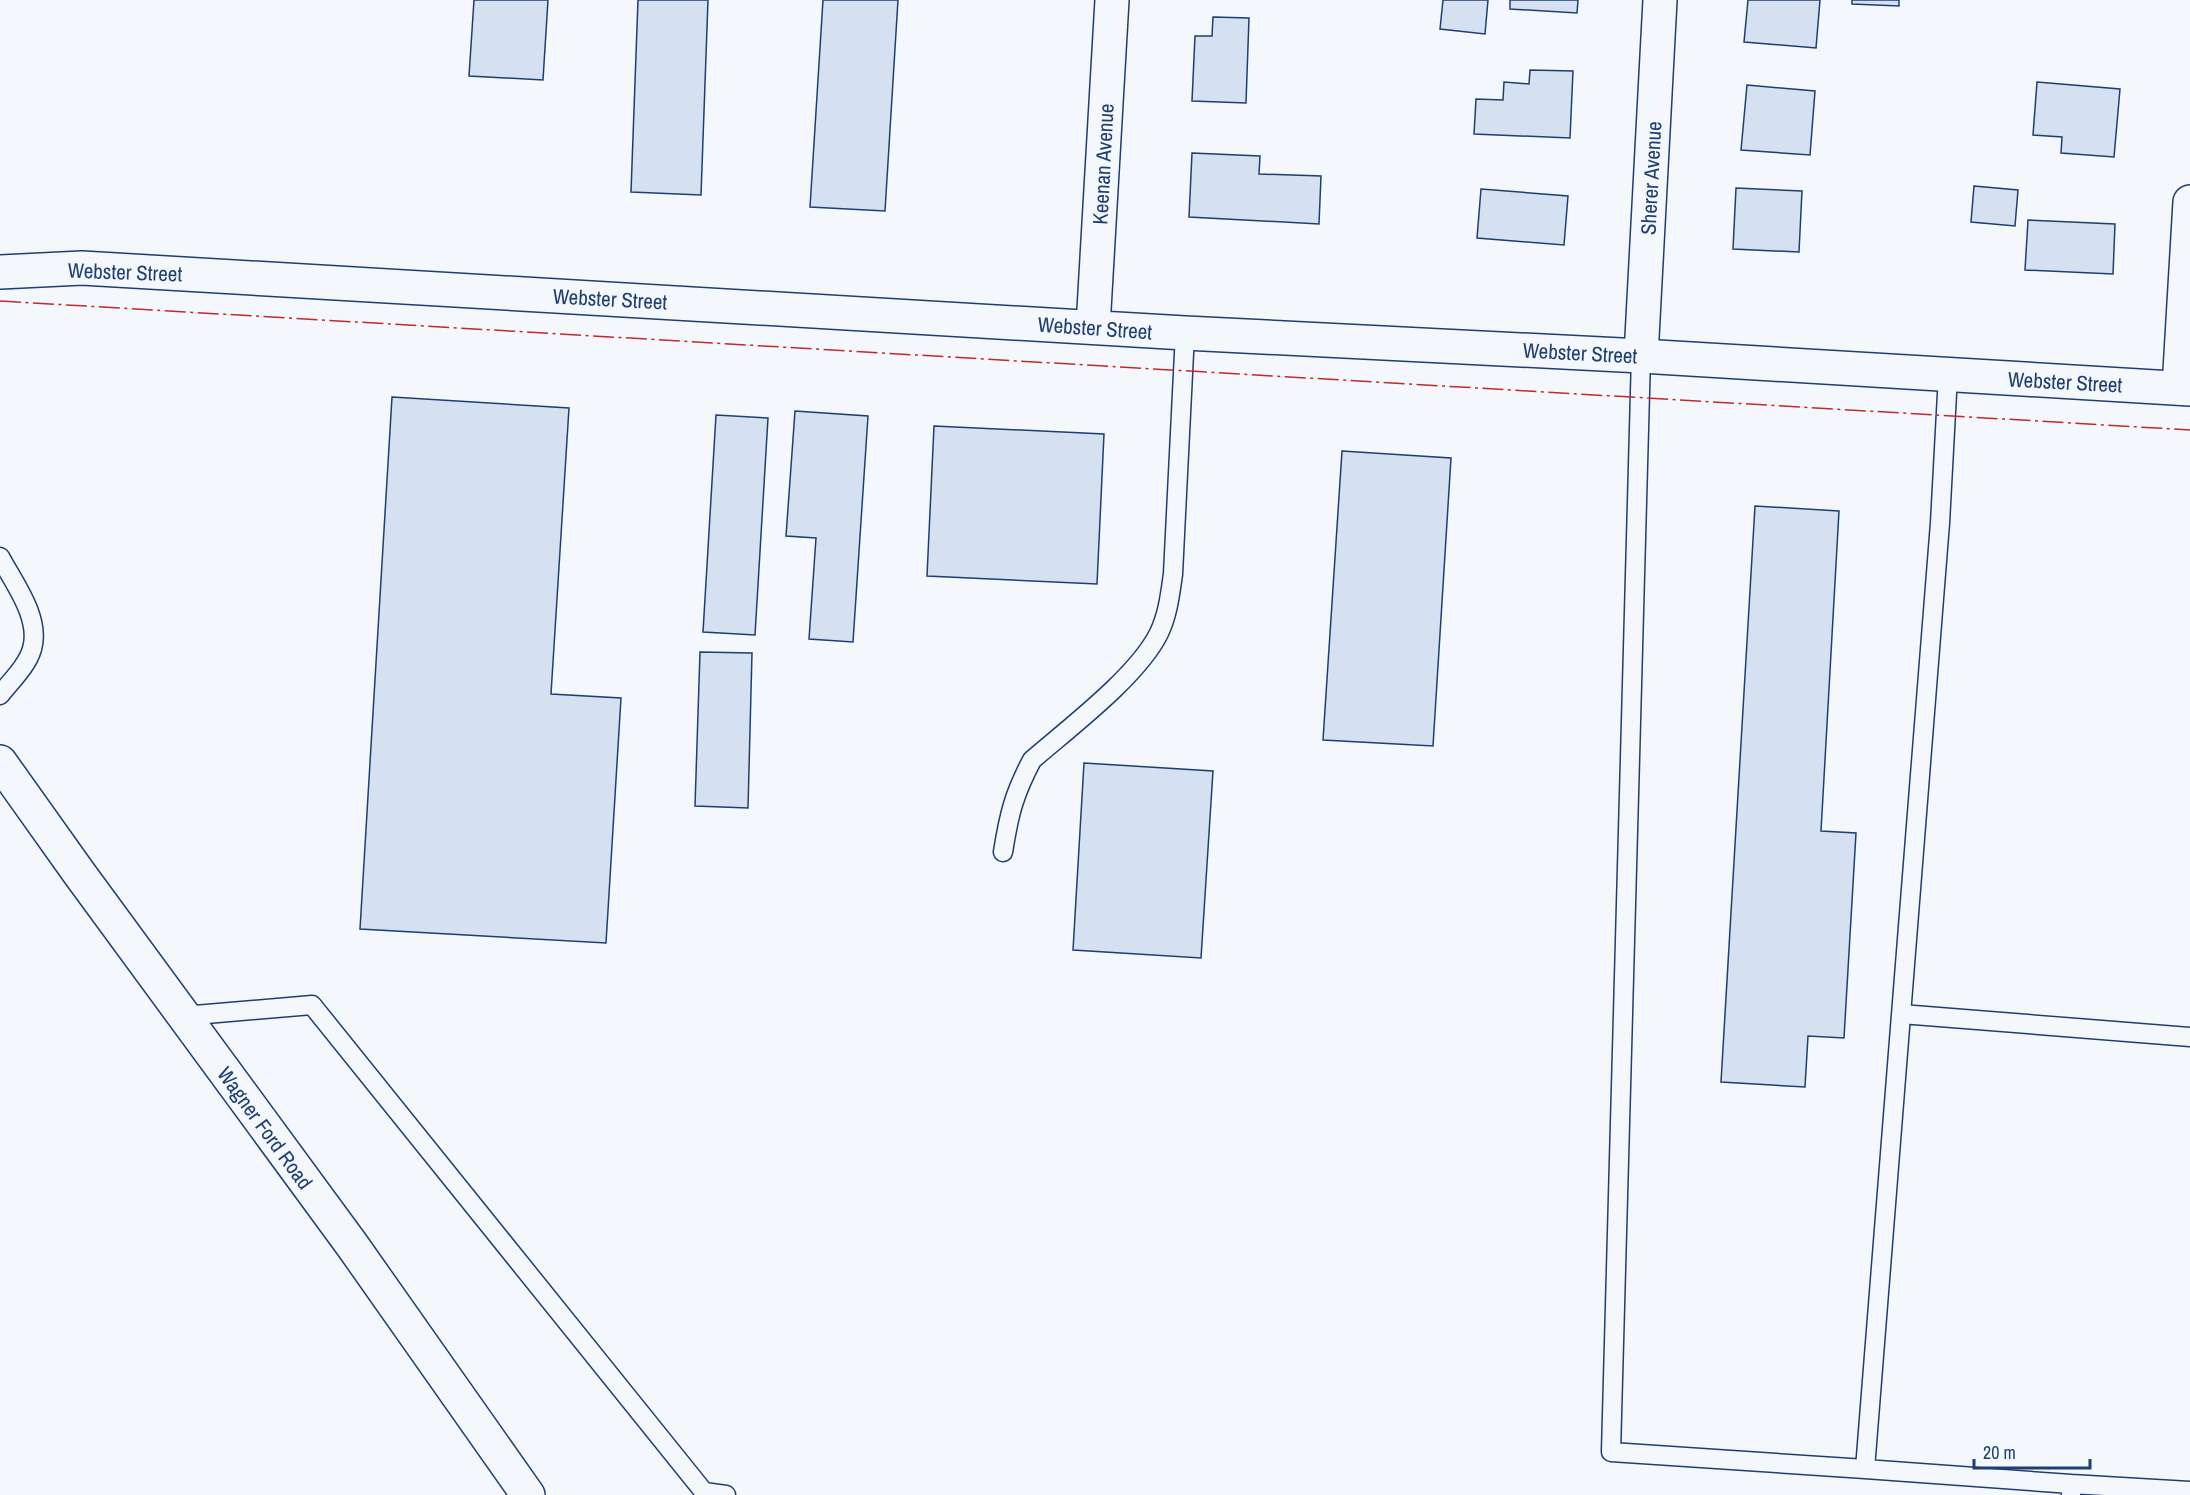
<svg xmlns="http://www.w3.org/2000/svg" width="2190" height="1495" viewBox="0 0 2190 1495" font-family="'Archivo Narrow',sans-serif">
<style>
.building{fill:#d5e0f0;stroke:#1d3f73;stroke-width:1.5}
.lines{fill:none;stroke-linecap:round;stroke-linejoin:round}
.service-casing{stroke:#1d3f73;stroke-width:21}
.minor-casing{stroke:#1d3f73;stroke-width:36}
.tertiary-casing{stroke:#1d3f73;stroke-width:36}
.secondary-casing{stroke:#1d3f73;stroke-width:36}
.service{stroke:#f4f7fb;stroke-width:18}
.minor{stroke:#f4f7fb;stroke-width:33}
.tertiary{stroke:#f4f7fb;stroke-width:33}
.secondary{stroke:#f4f7fb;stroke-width:33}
.power{stroke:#c62828;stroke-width:1.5;stroke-dasharray:21 4.5 3 4.5;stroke-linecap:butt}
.labels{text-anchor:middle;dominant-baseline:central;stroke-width:4.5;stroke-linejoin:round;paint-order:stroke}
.street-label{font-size:21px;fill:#1d3f73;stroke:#f4f7fb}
</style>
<rect width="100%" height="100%" fill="#f4f7fb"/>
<path class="building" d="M474,0H548L543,80L469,76Z
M638,0H708L701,195L631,192Z
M823,0H898L885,211L810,207Z
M1443,0H1488L1485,34L1440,29Z
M1510,0H1578L1577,13L1510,9Z
M1748,0H1820L1816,48L1744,42Z
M1852,0H1899V6L1852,4Z
M1213,17L1249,18L1246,103L1192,101L1195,36H1212Z
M1530,70L1573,71L1570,138L1474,134L1476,99L1503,100L1504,82L1529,84Z
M2037,82L2120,89L2114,157L2061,153L2062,137L2033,135Z
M1747,85L1815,91L1810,155L1741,150Z
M1192,153L1260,156L1259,174L1321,176L1319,224L1189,217Z
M1974,186L2018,190L2015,226L1971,222Z
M1736,188L1802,191L1799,252L1733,249Z
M1481,189L1568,196L1564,245L1477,238Z
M2028,220L2115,224L2113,274L2025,270Z
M392,397L569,408L551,694L621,698L606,943L360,929Z
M795,411L868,416L853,642L809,639L816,538L786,536Z
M716,415L768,418L755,635L703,632Z
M934,426L1104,434L1097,584L927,576Z
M1342,451L1451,458L1433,746L1323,740Z
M1755,506L1839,511L1821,831L1856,833L1844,1038L1808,1036L1805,1087L1721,1082Z
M700,652L752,653L748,808L695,806Z
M1084,763L1213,771L1201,958L1073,950Z"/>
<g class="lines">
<defs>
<path id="service" d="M1641,356L1611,1452L1865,1469L1940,523L1948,375
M0,557C14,583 41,618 32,649C27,666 11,681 0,695
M1003,852C1009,814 1014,794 1032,760C1069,728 1138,676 1159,633C1168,614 1170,595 1173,574L1185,333
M1901,1014L2190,1037
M183,1016L312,1005L704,1492L726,1495
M1865,1469L2071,1484
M2071,1495V1484L2190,1491"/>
<path id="minor" d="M1641,356L1660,0
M2179,388L2190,202"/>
<path id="tertiary" d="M0,272L82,268L1185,333L1641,356L2190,389
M1093,327L1112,0"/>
<path id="secondary" d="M0,762L79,873L352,1245L528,1495"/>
</defs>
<use href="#service" class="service-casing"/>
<use href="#minor" class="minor-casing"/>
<use href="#tertiary" class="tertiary-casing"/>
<use href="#secondary" class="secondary-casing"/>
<use href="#service" class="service"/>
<use href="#minor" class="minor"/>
<use href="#tertiary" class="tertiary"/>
<use href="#secondary" class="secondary"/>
<path class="power" d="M0,301L2190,430"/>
</g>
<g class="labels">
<g class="street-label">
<text transform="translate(1103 164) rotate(-87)">Keenan Avenue</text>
<text transform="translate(1651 178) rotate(-87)">Sherer Avenue</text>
<text transform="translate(125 272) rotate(2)">Webster Street</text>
<text transform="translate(610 299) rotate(3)">Webster Street</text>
<text transform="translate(1095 328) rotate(4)">Webster Street</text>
<text transform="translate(1580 353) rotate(3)">Webster Street</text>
<text transform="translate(2065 382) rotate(3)">Webster Street</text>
<text transform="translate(265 1128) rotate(54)">Wagner Ford Road</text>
</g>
</g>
<path d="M1974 1459v9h116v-9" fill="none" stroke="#1d3f73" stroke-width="3"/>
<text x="1983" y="1459" font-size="18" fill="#1d3f73" stroke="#f4f7fb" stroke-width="4.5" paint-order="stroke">20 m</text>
</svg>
